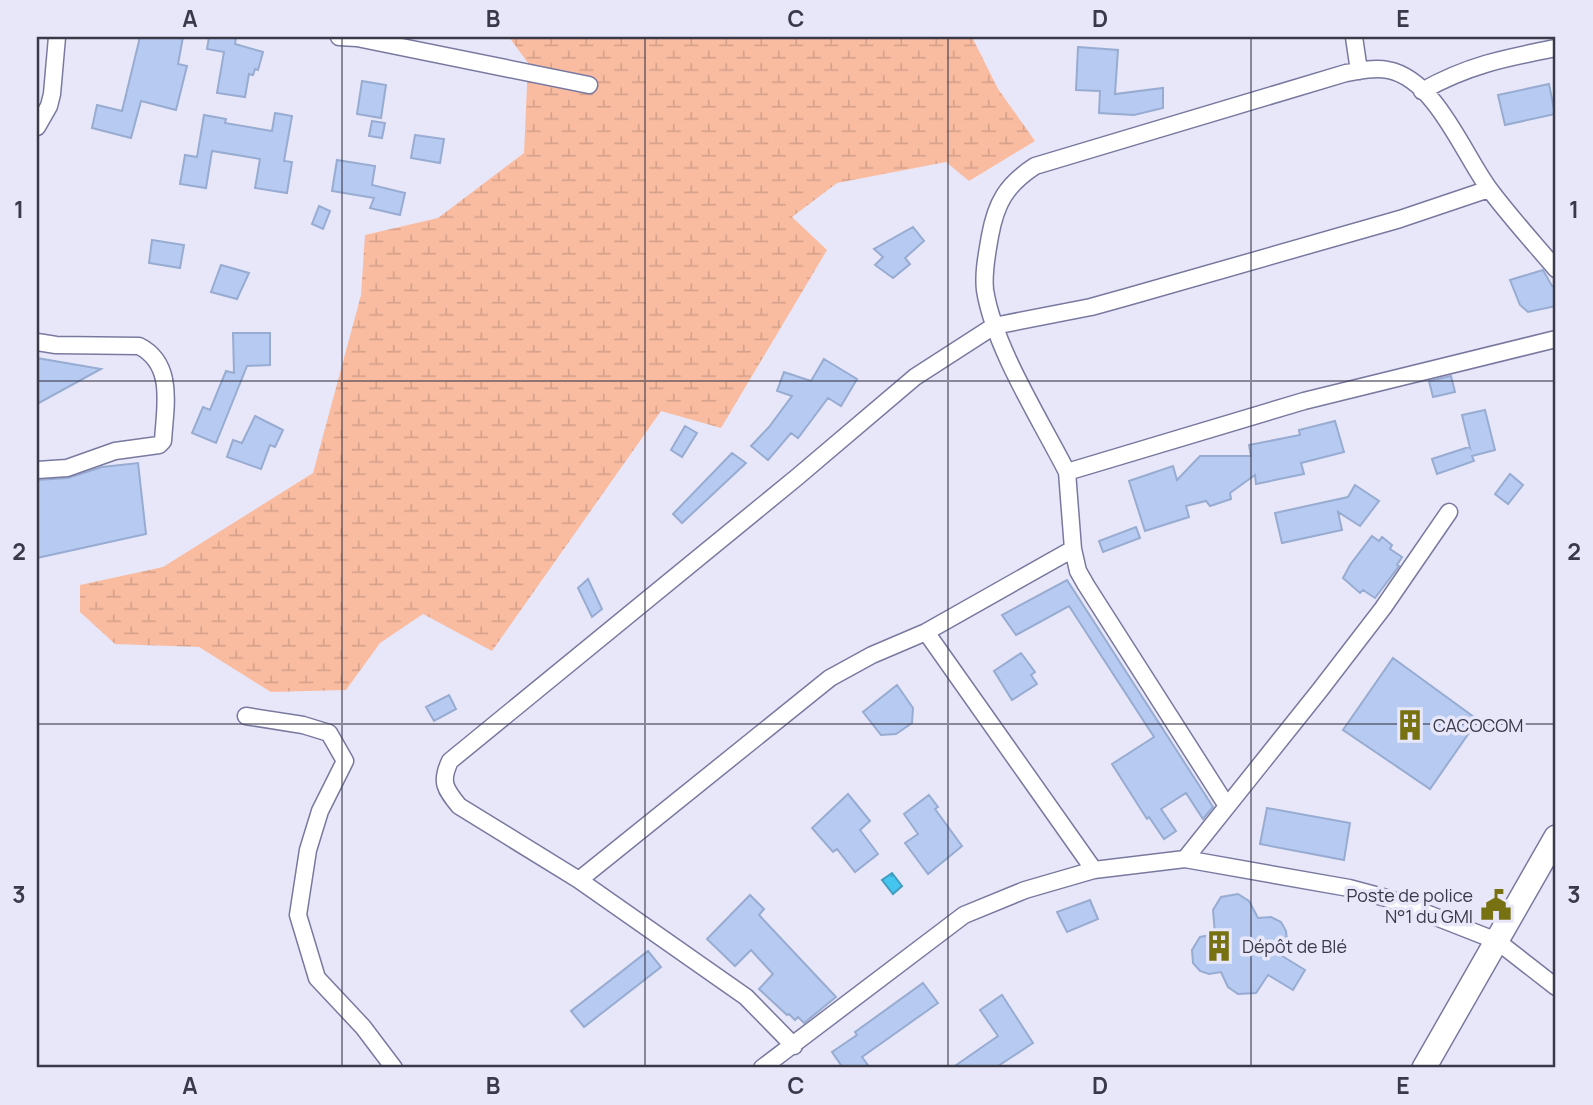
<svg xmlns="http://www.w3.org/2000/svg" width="1593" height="1105" viewBox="0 0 1593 1105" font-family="Manrope,sans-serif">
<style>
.wetland{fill:url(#wetland-marsh)}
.water{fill:url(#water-ripples);stroke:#419cbf;stroke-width:2}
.building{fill:#b7cbf2;stroke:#98abd1;stroke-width:2}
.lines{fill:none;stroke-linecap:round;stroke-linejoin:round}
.minor-casing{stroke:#7979a0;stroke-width:19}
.highway-casing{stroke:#7979a0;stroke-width:26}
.minor{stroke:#fff;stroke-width:16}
.highway{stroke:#fff;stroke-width:23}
.grid{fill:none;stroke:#39394a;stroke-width:2;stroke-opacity:0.55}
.labels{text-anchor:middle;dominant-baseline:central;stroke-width:7;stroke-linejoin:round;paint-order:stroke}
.poi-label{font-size:18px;fill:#39394a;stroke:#e7e7f9;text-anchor:start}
.neatline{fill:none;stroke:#39394a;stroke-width:2.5}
.grid-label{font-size:23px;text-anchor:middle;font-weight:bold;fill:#39394a}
</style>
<defs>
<pattern id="wetland-marsh" width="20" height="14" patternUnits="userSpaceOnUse" patternTransform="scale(1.75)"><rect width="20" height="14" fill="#fabca1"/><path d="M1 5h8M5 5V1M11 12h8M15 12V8" fill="none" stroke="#d7a28c"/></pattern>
<pattern id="water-ripples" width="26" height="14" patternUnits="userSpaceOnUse" patternTransform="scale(1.75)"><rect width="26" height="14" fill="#44c6f1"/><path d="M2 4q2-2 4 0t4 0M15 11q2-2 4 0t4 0" fill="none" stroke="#3aa2c5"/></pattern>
</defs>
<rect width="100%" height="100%" fill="#e7e7f9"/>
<path class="wetland" d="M509,37H972L998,89L1035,141L969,181L946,162L837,183L792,217L827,250L721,428L661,411L492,651L423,614L380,643L346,690L271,692L199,647L115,644L80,612V585L163,567L313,473L361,295L365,235L438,218L524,153L528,63Z"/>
<path class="water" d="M892,873L902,886L893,894L882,880Z"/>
<path class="building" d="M140,37H183L178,64L187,66L176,110L141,101L131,138L92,128L97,105L122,111Z
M209,37H236L235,44L263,52L258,70L255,69L253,75L249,74L245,97L217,93L224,52L207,49Z
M1078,47L1118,50L1115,94L1163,88V108L1134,115L1099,113L1100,91L1076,90Z
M362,81L386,85L381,118L357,114Z
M1549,84L1555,114L1505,125L1498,95Z
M275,113L292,116L284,161L292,162L287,193L255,188L260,159L212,151L206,188L180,184L185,155L197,157L204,115L226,119L225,123L272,131Z
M372,121L385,123L382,138L369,136Z
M415,135L444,139L440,163L411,158Z
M337,160L375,166L372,185L405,193L400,215L370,208L374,198L332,191Z
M319,206L330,211L323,229L312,224Z
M913,227L924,241L905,258L910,264L893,278L875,265L883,257L874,249Z
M152,240L184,245L180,268L149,263Z
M221,265L249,273L237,299L211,292Z
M1543,270L1552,286L1556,287V306L1528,312L1520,305L1510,280Z
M233,333H270V365L247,366L216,443L192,433L203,407L210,410L226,371L234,373Z
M37,358L101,369L37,404Z
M824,359L857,379L841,406L828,398L798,438L791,433L768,460L751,446L769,427L792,396L777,391L784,372L811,381Z
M1451,376L1455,392L1433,397L1429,381Z
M1485,410L1495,450L1472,456L1474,461L1437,474L1432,459L1469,447L1470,448L1462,415Z
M255,416L283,430L275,447L270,445L261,469L227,457L233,440L242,443Z
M1335,421L1344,452L1301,463L1304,474L1256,484L1255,475L1230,493L1231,499L1210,506L1206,501L1186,506L1189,517L1145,531L1129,481L1173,466L1177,480L1200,456H1251L1249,445L1300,435L1299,430Z
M685,426L697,433L682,457L671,450Z
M732,453L746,463L682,523L673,514Z
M138,463L146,534L37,558V480L68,478L102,467Z
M1510,474L1523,485L1508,504L1495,494Z
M1355,485L1379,501L1360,526L1338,512L1342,530L1282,543L1275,513L1348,497Z
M1136,527L1140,538L1103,552L1099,541Z
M1372,536L1379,541L1382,537L1392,545L1390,549L1402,557L1397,565L1399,566L1375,598L1363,590L1360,593L1343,578L1350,565Z
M588,579L602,609L592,617L578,588Z
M1067,580L1213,807L1203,819L1186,793L1161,809L1176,831L1164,839L1149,817L1147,819L1112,764L1154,737L1069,606L1016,635L1002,615Z
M1021,653L1035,672L1031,675L1037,684L1012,700L994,671Z
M1393,658L1478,720L1430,789L1343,730Z
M897,685L913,708L912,723L896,734L881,735L863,712Z
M449,695L456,709L434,721L426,707Z
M848,794L870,821L860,830L878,854L855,872L837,849L833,852L812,828Z
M929,795L938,807L935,809L962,846L928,874L905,843L918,834L904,814Z
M1267,808L1350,823L1344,860L1260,844Z
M1238,894L1249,901L1258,918L1271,917L1281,922L1286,931L1287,941L1279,954L1305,970L1293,990L1268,975L1256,993L1238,994L1228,987L1221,972L1209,974L1200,971L1193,963L1192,950L1200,937L1215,934L1213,910L1221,897Z
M750,895L764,909L759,915L836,997L804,1023L798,1017L795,1020L789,1014L787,1015L759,989L773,974L751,950L735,966L707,939Z
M1090,900L1098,919L1067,932L1057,912Z
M648,951L661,967L584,1027L571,1011Z
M923,983L938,1003L862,1057L870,1068H843L832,1052L857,1035L855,1032Z
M1002,995L1033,1043L995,1068H952L998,1036L980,1010Z"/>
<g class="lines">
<defs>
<path id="minor" d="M339,37L357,38L589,85
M1354,37L1359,71
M1422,91C1468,65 1505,58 1556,48
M37,127L49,106L52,94L57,37
M1556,269C1534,243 1511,218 1490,190C1464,156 1436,79 1388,70C1374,67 1360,71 1346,73L1035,166C1006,185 996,203 990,236C987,254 983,272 985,290C994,347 1040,419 1067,472L1304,401L1556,339
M37,342L56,345L139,346C175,364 165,407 163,441L159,445L115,451L67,468L37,470
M1073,549L1078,571L1086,585L1227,806
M926,632L1094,870
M246,716L303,725L329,733L345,761L320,811L308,850L298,915L317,978L363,1027L394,1068
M1185,859L1320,690L1383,608L1449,512
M579,880L830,678L872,655L926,632L1073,549L1067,472
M794,1046L746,997L579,880L459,806C445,789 440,782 450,761L796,478L915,377L994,326L1091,307L1127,297L1400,219L1489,189
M762,1068L964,915L1025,890L1094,870L1185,859L1349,888L1390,899L1497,941L1556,987"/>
<path id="highway" d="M1424,1068L1556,837"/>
</defs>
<use href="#minor" class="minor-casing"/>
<use href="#highway" class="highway-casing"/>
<use href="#minor" class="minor"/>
<use href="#highway" class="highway"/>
</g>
<path class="grid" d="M342,37V1068M645,37V1068M948,37V1068M1251,37V1068M37,381H1556M37,724H1556"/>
<defs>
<symbol id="building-bare" viewBox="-9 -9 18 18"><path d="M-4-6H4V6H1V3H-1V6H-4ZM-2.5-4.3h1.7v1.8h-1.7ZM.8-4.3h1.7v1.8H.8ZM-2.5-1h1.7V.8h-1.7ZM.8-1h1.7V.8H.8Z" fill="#787111" stroke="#e7e7f9" stroke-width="2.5" paint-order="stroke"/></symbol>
<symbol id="civic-bare" viewBox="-9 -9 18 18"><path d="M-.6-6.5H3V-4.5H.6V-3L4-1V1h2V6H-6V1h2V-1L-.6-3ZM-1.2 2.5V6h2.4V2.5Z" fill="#787111" stroke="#e7e7f9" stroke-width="2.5" paint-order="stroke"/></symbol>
</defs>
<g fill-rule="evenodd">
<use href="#building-bare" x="1388" y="703" width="44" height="44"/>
<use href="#civic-bare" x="1474" y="883" width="44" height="44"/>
<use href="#building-bare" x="1197" y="924" width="44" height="44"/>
</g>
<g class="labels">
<g class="poi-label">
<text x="1433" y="725">CACOCOM</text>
<text x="1473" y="895" text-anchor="end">Poste de police<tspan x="1473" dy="21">N°1 du GMI</tspan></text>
<text x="1242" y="946">Dépôt de Blé</text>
</g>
</g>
<rect width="1593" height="1105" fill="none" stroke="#e7e7f9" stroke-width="77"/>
<rect x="38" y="38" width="1516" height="1028" class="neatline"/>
<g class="grid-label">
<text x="190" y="27">A</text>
<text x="493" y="27">B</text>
<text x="796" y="27">C</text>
<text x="1100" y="27">D</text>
<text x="1403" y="27">E</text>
<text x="19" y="218">1</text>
<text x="1574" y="218">1</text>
<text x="19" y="560">2</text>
<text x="1574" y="560">2</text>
<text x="19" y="903">3</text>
<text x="1574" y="903">3</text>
<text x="190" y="1094">A</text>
<text x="493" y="1094">B</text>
<text x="796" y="1094">C</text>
<text x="1100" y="1094">D</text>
<text x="1403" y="1094">E</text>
</g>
</svg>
